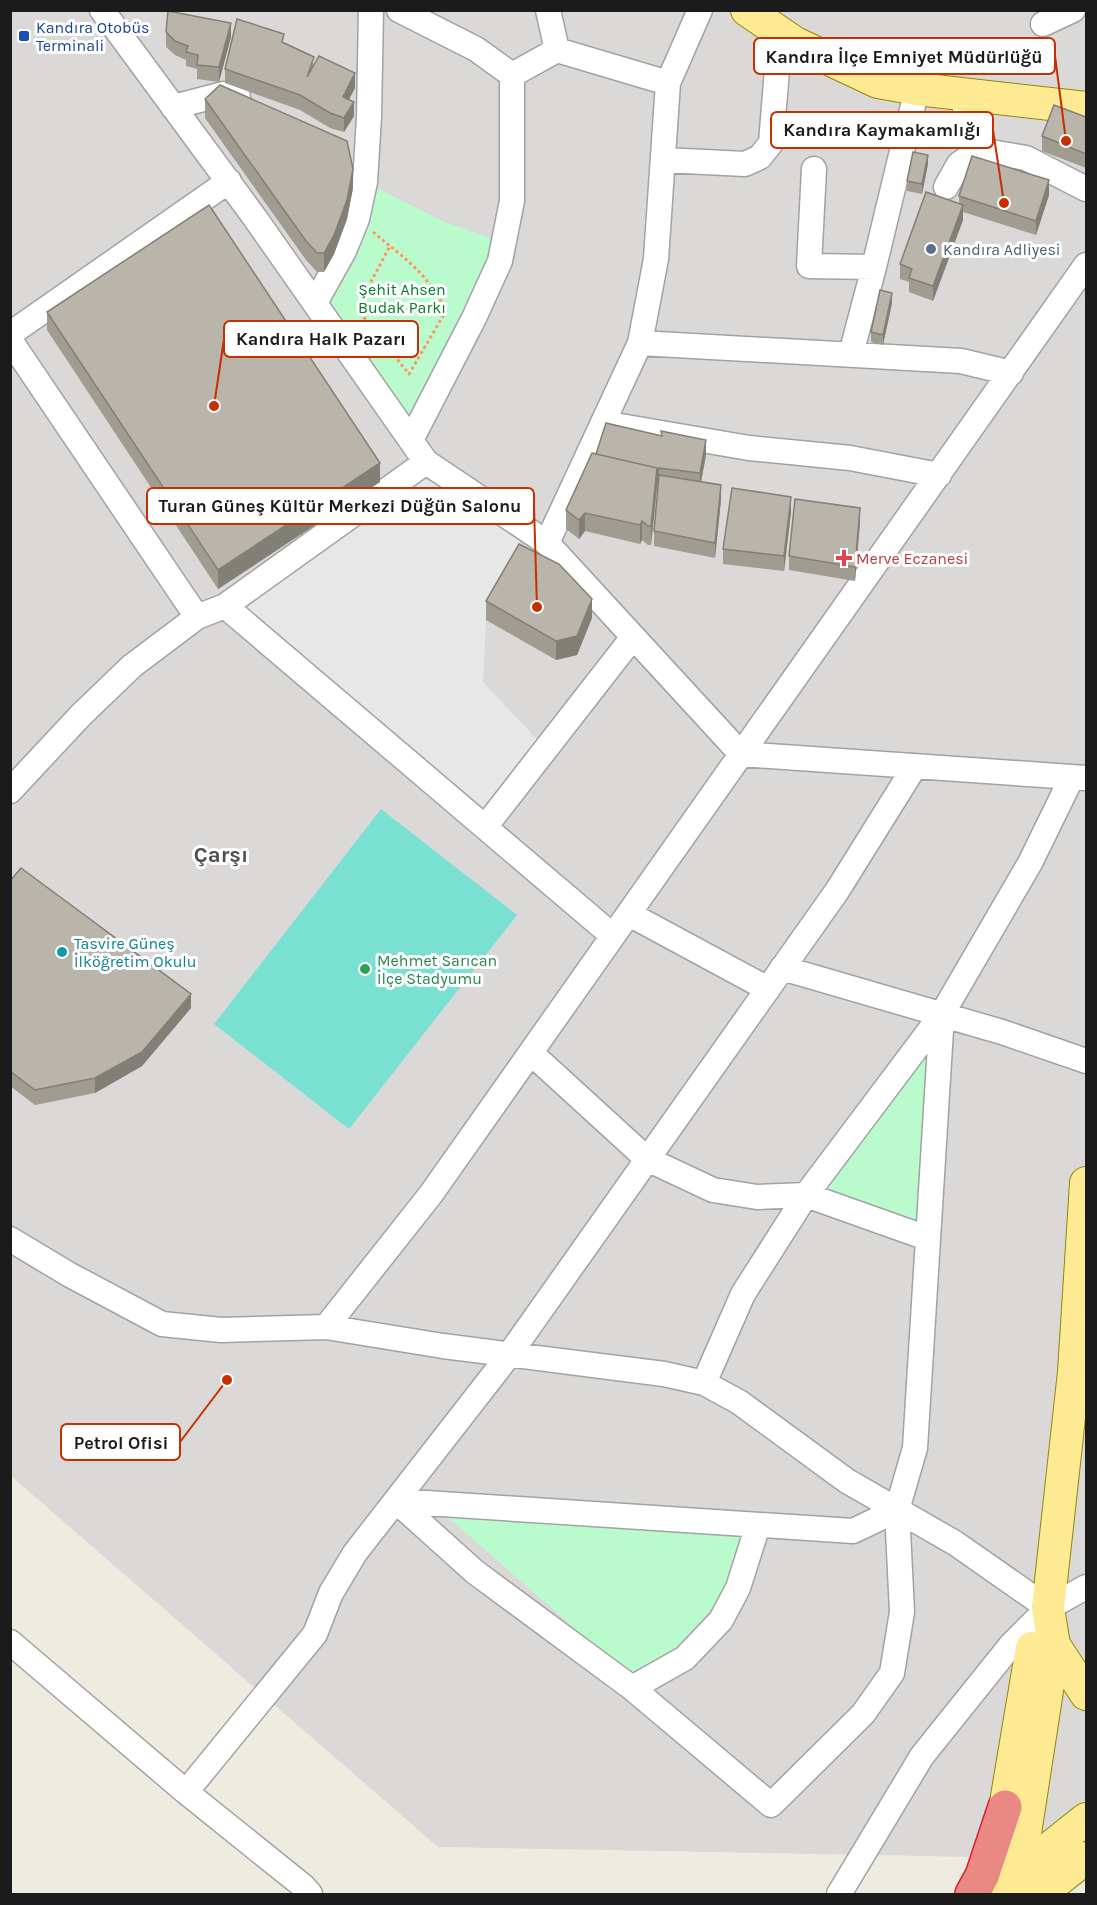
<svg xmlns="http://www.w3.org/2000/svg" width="1097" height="1905" viewBox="0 0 1097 1905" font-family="Karla,sans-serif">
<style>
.residential{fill:#dad9d8}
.park{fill:#bafbce}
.pitch{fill:#7ae1d2}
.parking{fill:#e7e7e7}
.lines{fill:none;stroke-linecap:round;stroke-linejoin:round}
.minor-casing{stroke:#a2a2a2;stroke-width:27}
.major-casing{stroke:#938500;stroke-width:34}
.highway-casing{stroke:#dd1c30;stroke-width:36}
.path{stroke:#ff9660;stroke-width:3;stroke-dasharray:3 3;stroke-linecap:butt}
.minor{stroke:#fff;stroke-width:24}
.major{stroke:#ffea94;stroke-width:32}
.highway{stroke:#ea8983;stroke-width:33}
.wall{fill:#a09c92}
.shaded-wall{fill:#827f77}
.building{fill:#bab5aa;stroke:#827f77;stroke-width:1.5}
.transit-dot{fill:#1a4fb4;stroke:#fff;stroke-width:2}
.service-dot{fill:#5c6f8a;stroke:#fff;stroke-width:2}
.health-dot{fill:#e0444e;stroke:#fff;stroke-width:2}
.culture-dot{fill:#0f9aa8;stroke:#fff;stroke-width:2}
.leisure-dot{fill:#2e9e5b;stroke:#fff;stroke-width:2}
.labels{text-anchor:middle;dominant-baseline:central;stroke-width:6;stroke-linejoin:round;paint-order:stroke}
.transit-label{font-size:16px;fill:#164399;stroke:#fff;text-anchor:start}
.service-label{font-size:16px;fill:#4e5e75;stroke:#fff;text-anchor:start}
.park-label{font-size:16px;fill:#067d2c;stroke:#fff}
.health-label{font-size:16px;fill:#be3a42;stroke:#fff;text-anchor:start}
.culture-label{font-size:16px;fill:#0d838f;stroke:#fff;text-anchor:start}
.leisure-label{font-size:16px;fill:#27864d;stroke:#fff;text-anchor:start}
.district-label{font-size:22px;font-weight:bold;fill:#4e4e4e;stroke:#fff}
.leader{fill:none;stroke:#c72f00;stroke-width:2}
.callout-dot{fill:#c72f00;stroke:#fff;stroke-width:2}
.callout{fill:#fff;stroke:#c72f00;stroke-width:2}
.callout-label{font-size:18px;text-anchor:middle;font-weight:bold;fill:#1b1b1b}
</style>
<rect width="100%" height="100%" fill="#eeece0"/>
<path class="residential" d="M11,11H1086V1859L438,1847L11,1476Z"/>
<path class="park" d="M365,182L445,222L504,243L411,440L315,303Z
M942,1014L927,1238L806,1195Z
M440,1510L747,1538L738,1566L707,1614L669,1656L632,1679Z"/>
<path class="pitch" d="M381,809L517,915L349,1129L214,1024Z"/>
<path class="parking" d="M426,462L527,529L496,586L486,620L483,682L546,749L485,827L225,606Z"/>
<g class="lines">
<defs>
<path id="minor" d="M102,10L255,218L426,462L547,543L741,754L1086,778
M399,10L476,49L512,75V201L500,261L474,318L411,440
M548,10L557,50
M1043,24L1073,10
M512,75L557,50L668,83
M965,94V125L979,150
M173,107L223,94L238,97
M664,160L745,164L760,157L771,143L780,33
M814,169L809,266L874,267
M946,187L959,164L979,150L1026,158L1086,189
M315,303L344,251L357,219L365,182L369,117L371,10
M10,334L229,181
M10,340L197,617
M640,343L961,361L1011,373
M851,354L874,267L917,89
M603,423L749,448L850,458L939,475
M547,543L640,343L656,259L668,83L700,10
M225,606L426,462
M10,791L81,715L132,666L197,617L225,606L613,936
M485,827L633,637
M629,914L768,989
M782,968L1002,1032L1086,1061
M531,1053L647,1159L713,1190L757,1197L806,1195L927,1238
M10,1239L70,1275L162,1324L221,1330L326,1327L443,1346L664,1374L704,1383L739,1402L847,1481L955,1543L1048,1608
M326,1327L431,1194L1086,265
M704,1383L743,1294L806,1195L942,1014L1030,863L1072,777
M396,1501L475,1572L632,1688L771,1805L863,1714L892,1673L902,1612L897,1510L915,1448L942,1014
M396,1501L853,1531L897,1510
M10,1642L186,1792L303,1886L310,1894
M632,1688L685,1658L721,1620L738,1588L758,1525
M186,1792L315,1634L331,1593L355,1553L509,1355L837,891L915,766
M839,1894L922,1756L1011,1645L1048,1608L1086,1587"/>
<path id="major" d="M747,10L795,43L878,82L917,89L1086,108
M1054,1645L1086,1694
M1012,1878L1086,1819
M993,1894L1002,1826L1032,1648
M1018,1894L1024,1840L1054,1645L1048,1608L1074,1372L1086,1183
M1040,1894L1086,1858"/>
<path id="highway" d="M972,1894L982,1876L1005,1807"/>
</defs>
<use href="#minor" class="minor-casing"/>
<use href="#major" class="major-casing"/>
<use href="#highway" class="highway-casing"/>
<path class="path" d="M373,232L390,246L359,304L362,315L409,374L446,311C432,282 415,266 390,246
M374,352L384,342"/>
<use href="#minor" class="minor"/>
<use href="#major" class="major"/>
<use href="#highway" class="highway"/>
</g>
<path class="wall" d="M166,32L231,37L219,82L197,79V69L186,66V60L175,55L166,47Z
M284,43L314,64L355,88L349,99L354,116L344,132L330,128L300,110L225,83V69Z
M205,99L353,188L347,219L334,254L324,272H317L306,260L205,118Z
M1086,117V168L1042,151V136Z
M928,164L922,194L907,191V181Z
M1049,195L1036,235L963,212V220L933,301L909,292V282L900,279V264L959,204V196Z
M892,303L883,345L871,342V332Z
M47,312L380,482L218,589L47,330Z
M596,454L706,455L701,482L721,500L715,558L654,546V531L659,483L657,487L651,545H648L642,540L640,544L585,531L579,539L566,529V510Z
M791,512L784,571L723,564V549Z
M860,522L855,581L789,570V556Z
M486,601L592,618L577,655L556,660L486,620Z
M10,881L191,1008L142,1066L95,1093L35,1105L10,1086Z"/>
<path class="shaded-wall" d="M231,23V37L219,82V67Z
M355,73V88L343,111V97Z
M354,102V116L344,132V118Z
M928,155V164L922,194V184Z
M353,169V188L347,219L334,254L324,272V253Z
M1049,180V195L1036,235V221Z
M963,205V220L933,301V286Z
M892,293V303L883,345V335Z
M706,440V455L700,487V473Z
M380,463V482L218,589V570Z
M657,468H659V482L657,487L651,545V526Z
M721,485V500L715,558V543Z
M791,497V512L784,571V556Z
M860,508V522L855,581V567Z
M585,513V531L579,539V520Z
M642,521V540L640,544V525Z
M592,599V618L577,655L556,660V641Z
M191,994V1008L142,1066L95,1093V1078Z"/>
<path class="building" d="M168,11L231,23L219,67L197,65L198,55L186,52L188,46L175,41L166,32Z
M237,19L284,34L282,42L314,57L307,77L319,56L355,73L343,97L354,102L344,118L330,113L300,95L225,69Z
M220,85L347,141L353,169L347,200L334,235L324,253H317L306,241L205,99Z
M1054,105L1086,117V154L1042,136Z
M913,152L928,155L922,184L907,181Z
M972,156L1049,180L1036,221L959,196Z
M926,192L963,205L933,286L909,278L912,269L900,264Z
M209,205L380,463L218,570L47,312Z
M880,290L892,293L883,335L871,332Z
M606,423L662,436L661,431L706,440L700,473L659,468L657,472V468L596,454Z
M592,453L657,468L651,526H648L642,521L640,525L585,513L579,520L566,510Z
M659,475L721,485L715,543L654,531Z
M732,488L791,497L784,556L723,549Z
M795,499L860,508L855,567L789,556Z
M519,544L559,564L592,599L577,636L556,641L486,601Z
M21,868L191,994L142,1052L95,1078L35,1090L10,1071V881Z"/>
<rect class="transit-dot" x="18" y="30" width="12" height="12" rx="3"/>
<circle class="service-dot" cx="931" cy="249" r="6"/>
<path class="health-dot" d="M841 549h6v6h6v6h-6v6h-6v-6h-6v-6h6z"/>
<circle class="culture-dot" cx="62" cy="952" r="6"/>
<circle class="leisure-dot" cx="365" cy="969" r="6"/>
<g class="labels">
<g class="transit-label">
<text x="36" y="27">Kandıra Otobüs<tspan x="36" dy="18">Terminali</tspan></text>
</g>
<g class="service-label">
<text x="943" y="249">Kandıra Adliyesi</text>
</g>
<g class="park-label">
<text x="402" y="289">Şehit Ahsen<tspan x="402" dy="18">Budak Parkı</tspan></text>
</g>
<g class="health-label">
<text x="856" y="558">Merve Eczanesi</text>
</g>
<g class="culture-label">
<text x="74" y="943">Tasvire Güneş<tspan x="74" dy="18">İlköğretim Okulu</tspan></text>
</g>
<g class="leisure-label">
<text x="377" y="960">Mehmet Sarıcan<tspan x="377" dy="18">İlçe Stadyumu</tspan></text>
</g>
<g class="district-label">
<text x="221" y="855">Çarşı</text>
</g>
</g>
<path class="leader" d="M1066 141L1055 56M1004 203L993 130M214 406L224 339M537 607L534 506M227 1380L180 1442"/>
<g class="callout-dot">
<circle cx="1066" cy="141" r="6"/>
<circle cx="1004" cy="203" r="6"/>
<circle cx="214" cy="406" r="6"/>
<circle cx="537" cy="607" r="6"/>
<circle cx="227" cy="1380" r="6"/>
</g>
<g class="callout">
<rect x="754" y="38" width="301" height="36" rx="6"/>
<rect x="771" y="112" width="222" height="36" rx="6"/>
<rect x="224" y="321" width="194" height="36" rx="6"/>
<rect x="147" y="488" width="387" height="36" rx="6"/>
<rect x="61" y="1424" width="119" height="36" rx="6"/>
</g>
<g class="callout-label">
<text x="904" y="63">Kandıra İlçe Emniyet Müdürlüğü</text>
<text x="882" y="136">Kandıra Kaymakamlığı</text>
<text x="321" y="345">Kandıra Halk Pazarı</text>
<text x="340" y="512">Turan Güneş Kültür Merkezi Düğün Salonu</text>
<text x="121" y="1449">Petrol Ofisi</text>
</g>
<rect width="1097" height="1905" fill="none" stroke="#1b1b1b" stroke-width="24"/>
</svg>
